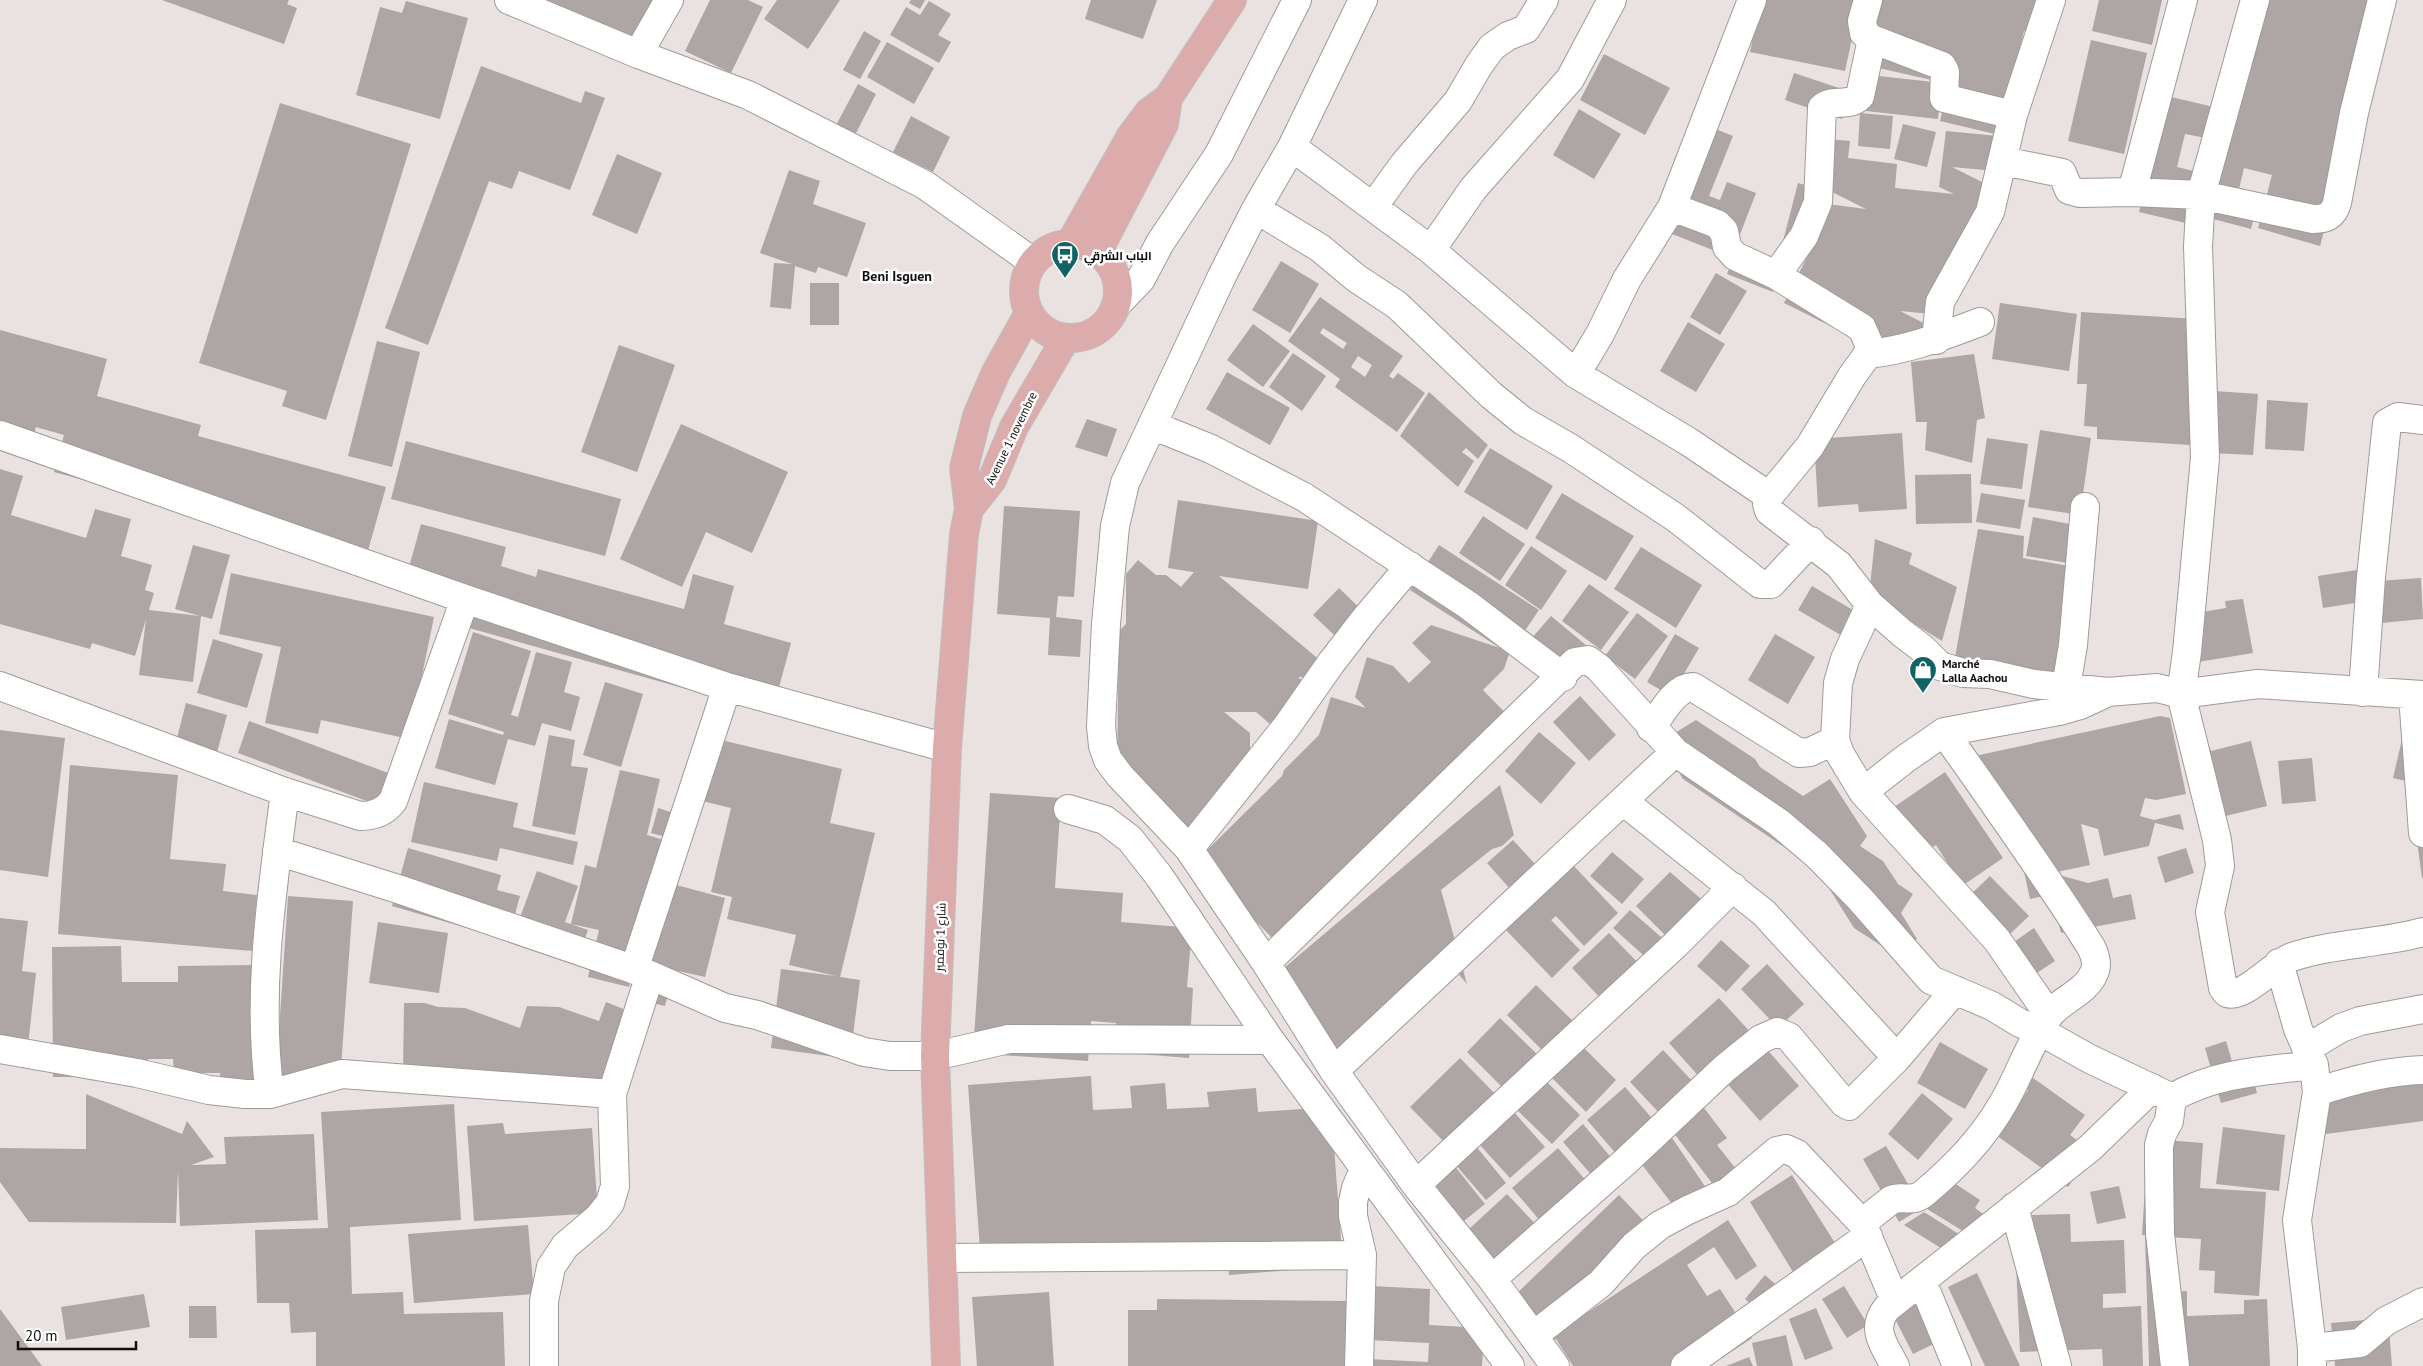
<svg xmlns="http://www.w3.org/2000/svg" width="2423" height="1366" viewBox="0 0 2423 1366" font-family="'PT Sans',Cairo,sans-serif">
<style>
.building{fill:#aea5a5;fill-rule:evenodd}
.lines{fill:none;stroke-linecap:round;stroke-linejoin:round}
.minor-casing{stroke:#a29999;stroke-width:30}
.major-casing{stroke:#c1c0c0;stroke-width:30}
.minor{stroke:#fff;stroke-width:28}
.major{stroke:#dcabac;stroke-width:28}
.labels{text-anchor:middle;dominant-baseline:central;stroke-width:5;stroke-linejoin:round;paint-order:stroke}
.poi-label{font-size:12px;font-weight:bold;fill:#100d0d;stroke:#fff;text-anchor:start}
.street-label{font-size:12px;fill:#100d0d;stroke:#fff}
.neighbourhood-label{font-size:14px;font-weight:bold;fill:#100d0d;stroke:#fff}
</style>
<rect width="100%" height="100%" fill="#eae1e1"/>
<path class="building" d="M162,0H289L287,4L297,8L284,44Z
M541,0H664L632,45Z
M710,0H748L763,7L731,73L685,51Z
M777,0H840L808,49L764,19Z
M911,0H925L920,9L909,3Z
M1091,0H1157L1143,39L1085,19Z
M1761,0H1866L1855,25L1845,71L1750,52Z
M1876,0H2048L2040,35L2024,31L1999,135L1940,121L1949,84L1861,64Z
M2099,0H2162L2152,45L2092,31Z
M2261,0H2382L2356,113L2320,246L2258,228L2272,175L2244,168L2238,193L2259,199L2251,229L2202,216Z
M406,1L468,18L440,119L356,95L380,7L402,13Z
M929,1L951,14L938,35L951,42L939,63L890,35L906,7L920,15Z
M864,31L881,41L860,79L843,70Z
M2091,40L2147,53L2124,154L2068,141Z
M887,42L934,68L914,104L867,77Z
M1604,54L1670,88L1645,135L1580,100Z
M481,66L581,103L585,91L605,98L570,190L519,171L512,189L489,181L428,345L385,328Z
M1794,73L1851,92L1842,119L1785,100Z
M1870,75L1942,83L1938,119L1866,111Z
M858,84L876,94L853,139L834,129Z
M2167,96L2218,108L2211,139L2185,134L2177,167L2202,173L2190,224L2139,212Z
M280,103L411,144L326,420L282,406L287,391L199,363Z
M1579,109L1621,134L1594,179L1553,155Z
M1860,113L1893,116L1890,149L1858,146Z
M911,116L950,137L933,172L893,152Z
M1903,124L1936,132L1927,167L1894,159Z
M1713,128L1733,136L1709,196L1720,200L1727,182L1756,193L1734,250L1783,268L1773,292L1727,274L1733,258L1672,234Z
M1946,131L1998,136L1995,171L1952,167L1990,186L1983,256L1953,252L1931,314L1900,311L1955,339L1900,333L1897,359L1784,303L1817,237L1827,204L1866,209L1822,187L1827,139L1850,141L1848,158L1897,164L1895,188L1954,194L1939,187Z
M617,154L662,173L637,234L592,215Z
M789,170L820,181L813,204L866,223L847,277L818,267L816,273L795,266L791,309L770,307L774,263L792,264L760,253Z
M1798,183L1819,189L1782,245Z
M1281,261L1319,284L1290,333L1252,310Z
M1716,273L1747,291L1720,335L1690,317Z
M810,283H839V325H810Z
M1320,297L1403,356L1389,376L1393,379L1398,373L1425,393L1397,432L1335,387L1340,379L1288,341ZM1323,328L1347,343L1343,349L1320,333ZM1358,356L1372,365L1365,377L1351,367Z
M2000,303L2077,314L2069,371L1992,359Z
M2081,312L2197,319L2190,445L2097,439V427L2084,426L2087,384H2077Z
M1688,322L1725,344L1696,392L1660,371Z
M1253,324L1290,351L1263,387L1227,360Z
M0,330L107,359L97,396L201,425L198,436L386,487L365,561L279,533L54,472L64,435L36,427L30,449L0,441Z
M377,341L420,352L392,467L348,456Z
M619,345L675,365L637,472L581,452Z
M1293,353L1326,376L1302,411L1269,387Z
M1974,354L1985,418L1977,420L1972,463L1925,450L1927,422H1916L1911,362Z
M1227,372L1290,408L1270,445L1206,409Z
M2214,391L2258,394L2253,455L2210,453Z
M1429,392L1488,445L1478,459L1466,448L1462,452L1474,461L1458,487L1400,436Z
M2267,400L2308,403L2304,451L2265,449Z
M1087,419L1117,429L1107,457L1075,447Z
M681,424L788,472L752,553L706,532L682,587L620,559Z
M2040,430L2091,438L2080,515L2028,507Z
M1902,433L1907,509L1859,512L1858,504L1818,507L1814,439Z
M1987,438L2028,444L2022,489L1980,484Z
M406,441L621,499L605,556L391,499Z
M1490,448L1553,486L1527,530L1464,492Z
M0,469L23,476L11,515L86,538L95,509L131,519L121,556L152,565L145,590L154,593L149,610L200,616L175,609L193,545L230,555L212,619L201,616L193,682L139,675L146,619L135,656L92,643L90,649L0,624Z
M1971,474L1972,523L1916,524L1915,475Z
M1562,493L1634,536L1606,581L1535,538Z
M1981,493L2025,500L2020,529L1976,522Z
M1178,500L1318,521L1308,589L1219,576L1322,662L1321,678L1298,677L1309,687L1277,730L1256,712H1224L1250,733V754L1205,845L1117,770L1119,631L1126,624V574L1138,560L1156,575H1166L1181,587L1194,572L1199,573L1168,568Z
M1004,506L1080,511L1074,597L1058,596L1056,617L1082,620L1080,657L1048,655L1050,618L997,614Z
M1483,516L1525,544L1500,581L1459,553Z
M2033,517L2075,525L2068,563L2026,556Z
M421,524L506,547L501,566L536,577L538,569L684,609L693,574L734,586L724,624L791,643L772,713L444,621L454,584L408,571Z
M1978,529L2024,536L2023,558L2075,567L2062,680L1954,663Z
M1875,539L1912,553L1909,564L1957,587L1942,641L1869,596Z
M1439,545L1539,610L1509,654L1504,669L1483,690L1523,731L1291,957L1196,861L1282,776L1284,770L1319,735L1331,697L1366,708L1355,697L1367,657L1393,666L1409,683L1431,662L1412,643L1431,625L1500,648L1410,590Z
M1531,546L1567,571L1541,610L1505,585Z
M1641,547L1702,585L1676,628L1614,589Z
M2363,569L2368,601L2323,608L2318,576Z
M231,573L434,617L409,739L321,720L318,734L265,723L281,647L219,634Z
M2421,578L2423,619L2381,623L2378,581Z
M1589,584L1629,612L1601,650L1562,621Z
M1812,586L1858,613L1844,637L1798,610Z
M1339,588L1374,622L1349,649L1313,615Z
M2243,599L2253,653L2198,662L2190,614L2226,608L2225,601Z
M1637,613L1668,636L1635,679L1605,656Z
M1551,616L1593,651L1559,690L1518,654Z
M473,632L531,651L511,715L518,717L536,652L572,662L564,692L580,697L571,731L542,723L535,746L508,739L495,785L435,768L449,719L503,735L504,732L448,714Z
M1675,634L1699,648L1671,696L1647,682Z
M1775,634L1815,657L1788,704L1748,680Z
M213,639L263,654L247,708L197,693Z
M605,682L643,694L621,767L583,755Z
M1580,696L1616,735L1589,761L1553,722Z
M186,703L227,715L214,764L173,753Z
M2160,716L2170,718L2186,794L2156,800L2145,798L2140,816L2154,820L2180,814L2184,830L2155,823L2149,846L2104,856L2098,829L2081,824L2090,865L2052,873L2088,883L2108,878L2113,898L2131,894L2136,919L2061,933L2054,904L2058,893L2030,899L2012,816L1981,808L1970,757Z
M1696,720L1755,759L1760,767L1803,796L1830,779L1867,836L1860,846L1883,861L1898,884L1913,894L1901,913L1917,939L1894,954L1854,928L1817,869L1683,779L1660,742Z
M249,721L399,777L388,809L238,753Z
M2406,722L2423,785L2393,778Z
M0,730L65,738L48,877L0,870Z
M1539,732L1576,763L1541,804L1505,771Z
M549,735L575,740L571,766L588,768L575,835L532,826Z
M717,739L842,769L830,823L875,833L840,977L860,980L850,1059L771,1048L781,969L836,976L789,965L796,935L727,919L732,897L711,892L731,808L702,801Z
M2251,741L2267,806L2213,819L2196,752L2210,748L2211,751Z
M2312,758L2316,801L2282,804L2278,761Z
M70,765L178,775L170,859L226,864L223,891L257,895L252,951L58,934Z
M620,770L660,779L647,835L664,840L629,987L588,977L599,930L571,924L585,865L596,868Z
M1945,772L2003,858L1962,886L1936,845L1911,861L1881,816Z
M424,782L518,803L513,827L578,842L573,865L500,848L497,861L411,842Z
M1500,785L1514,835L1502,846L1492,849L1441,890L1467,984L1454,969L1348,1061L1291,993L1284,968Z
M990,793L1061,798L1055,888L1123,893L1121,922L1192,928L1187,987L1193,988L1189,1058L1114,1052L1116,1023L1091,1021L1088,1061L973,1053Z
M2423,794V878H2422L2411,796Z
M658,808L677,814L670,838L651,833Z
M1513,840L1546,876L1520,900L1487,863Z
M408,848L501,875L497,890L520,896L508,940L392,906Z
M2186,848L2194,873L2165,883L2157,857Z
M1612,852L1644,879L1622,904L1590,876Z
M1926,853L1968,897L1990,876L2029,916L1991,952L1911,868Z
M1572,864L1618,913L1584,946L1556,916L1551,920L1580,950L1552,978L1505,929Z
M537,871L578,886L565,922L588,930L578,958L514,934Z
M1670,872L1708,905L1672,942L1636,906Z
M665,882L725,898L705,977L674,970L665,1006L635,999Z
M288,896L353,901L340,1081L276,1076Z
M1630,910L1668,943L1651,962L1613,928Z
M0,918L28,921L22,971L36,973L27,1055L0,1043Z
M378,922L448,933L439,993L369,983Z
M2034,928L2055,961L2019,985L1998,953Z
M1609,933L1643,968L1606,1004L1572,968Z
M1721,940L1750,966L1726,992L1697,966Z
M121,946L122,982H178V966L263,965L264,1102H221L220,1073H174L173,1059H148V1077H53L52,947Z
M1767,964L1804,1004L1778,1028L1741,989Z
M1536,985L1578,1026L1548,1056L1507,1015Z
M1719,998L1753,1035L1703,1081L1669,1043Z
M606,1002L626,1010L597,1096L403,1076L404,1003H425L438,1007L465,1008L520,1028L527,1006L559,1007L599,1021Z
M1500,1018L1543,1060L1510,1095L1467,1052Z
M2226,1041L2233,1065L2248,1060L2257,1093L2221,1103L2205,1048Z
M1940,1042L1988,1069L1965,1109L1917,1083Z
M1580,1044L1616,1080L1586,1112L1549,1075Z
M1763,1045L1799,1086L1760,1121L1724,1080Z
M1663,1050L1696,1085L1663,1117L1630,1082Z
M1460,1058L1501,1100L1451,1149L1410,1107Z
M2423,1062V1121L2311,1136L2303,1079Z
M2015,1065L2085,1115L2070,1135L2093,1152L2068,1187L1996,1135L2028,1090L2008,1075Z
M1091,1076L1093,1110L1132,1108L1130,1086L1165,1083L1167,1109L1209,1107L1207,1092L1256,1088L1258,1112L1331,1107L1343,1266L1229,1275L1227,1245L981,1263L968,1085Z
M1544,1079L1580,1115L1552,1144L1515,1108Z
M1625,1087L1656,1123L1618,1156L1587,1120Z
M1922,1093L1953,1119L1918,1160L1888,1134Z
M86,1094L182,1134L187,1121L214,1157L191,1165L226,1164L224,1137L314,1134L318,1220L180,1226L178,1170L176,1223L29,1222L0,1182V1148L86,1149Z
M454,1104L461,1220L350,1227L352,1294L403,1292L404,1314L503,1312L505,1366H316V1332L291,1333L289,1303H257L255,1230L328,1228L321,1112Z
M1701,1104L1727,1138L1717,1145L1740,1174L1718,1191L1670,1128Z
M1513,1111L1545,1147L1510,1178L1478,1143Z
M503,1123L505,1134L592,1128L598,1213L474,1221L467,1126Z
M1583,1124L1614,1161L1594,1178L1563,1142Z
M2223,1127L2285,1135L2279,1191L2216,1184Z
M1670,1135L1711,1195L1676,1209L1640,1162Z
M2166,1140L2203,1143L2200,1188L2266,1192L2259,1296L2214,1293L2215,1271L2199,1270L2201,1239L2168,1237L2170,1292L2187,1291V1316L2244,1314V1300L2267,1299L2270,1366H2149L2145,1237L2154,1236L2142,1235L2146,1172Z
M1475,1145L1506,1183L1486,1200L1454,1163Z
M1886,1146L1922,1208L1899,1222L1863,1159Z
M1558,1148L1588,1183L1542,1223L1512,1188Z
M1453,1164L1485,1204L1464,1221L1432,1181Z
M1792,1175L1835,1243L1846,1236L1861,1259L1806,1293L1750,1202Z
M1951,1181L1980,1200L1975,1208L1991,1220L1971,1236L1927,1209Z
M2119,1186L2126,1218L2097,1224L2090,1192Z
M1507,1194L1541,1230L1501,1267L1468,1230Z
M1619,1195L1660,1238L1573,1322L1728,1220L1757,1266L1736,1280L1714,1247L1687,1265L1707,1296L1720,1289L1752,1338L1710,1366H1573L1556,1339L1554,1340L1513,1297Z
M1924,1212L1962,1236L1944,1250L1904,1225Z
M2070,1214L2071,1242L2124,1240L2126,1293L2103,1294V1308L2141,1306L2143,1366H2103L2102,1349L2020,1352L2015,1241L2033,1240L2032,1215Z
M528,1225L534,1294L414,1303L408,1234Z
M1977,1273L2020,1366H1985L1948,1287Z
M1765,1275L1792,1299L1772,1322L1745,1299Z
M1371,1286L1430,1289L1429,1325L1484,1328L1482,1366H1368V1359L1428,1362L1429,1343L1368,1340Z
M1844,1286L1868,1325L1847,1338L1822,1299Z
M1049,1292L1054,1366H977L972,1297Z
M1918,1292L1942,1340L1913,1354L1892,1313Z
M144,1294L150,1327L66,1340L61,1307Z
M1157,1299L1346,1301V1366H1128V1310H1157Z
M189,1306H216L217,1338H189Z
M1816,1308L1833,1349L1805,1360L1789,1319Z
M0,1309L42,1366H0Z
M2388,1318L2392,1366H2335L2331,1323Z
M1786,1335L1793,1366H1757L1752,1343Z
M1749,1357L1753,1366H1726Z"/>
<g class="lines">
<defs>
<path id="minor" d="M509,0L638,54L748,95L925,185L1033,262
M1363,0L1292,147L1256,209L1222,276L1125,483L1115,526L1106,624L1101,726L1103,746L1108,760L1120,776L1189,849L1266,963L1334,1071L1416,1185L1492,1279L1555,1366
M1868,0L1862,21L1864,33L1872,39L1942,66L1945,72L1944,98L2013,115
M2255,0L2201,195L2198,246L2205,458L2187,652L2181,694L2217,840L2220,866L2210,912L2223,988L2227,993C2244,999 2275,963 2292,957C2332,943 2381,944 2423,932
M638,54L669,0
M1292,147L1431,250L1576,374L1689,442L1769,496L1767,504L1769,511L1839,565L1870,605L1902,633L1923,649L1940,666L1963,673L1990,674L2034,684L2107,692L2157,688L2181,694L2258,684L2423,695
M2003,161L2062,173L2069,190L2080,193L2132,192L2201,195L2313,219C2326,219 2333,216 2337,203L2354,113L2382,0
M2132,192L2183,0
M1373,207L1404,164L1458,101L1479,65L1492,47L1508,36L1526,29L1544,0
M1672,207L1717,224L1724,231L1727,247L1735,256L1776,275L1862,328L1869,344L1868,354
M1256,209L1320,248L1356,278L1397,305L1491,395L1523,421L1570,448L1676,518L1760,584H1771L1811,541
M1431,250L1473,189L1570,79L1612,0
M1776,275L1804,236L1818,202L1822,108C1832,98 1849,108 1860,96L1872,39
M1117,304L1141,279L1160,243L1219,154L1297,0
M1936,340L1940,302L1990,212L2013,115L2051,0
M1576,374L1600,334L1627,279L1672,207L1752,0
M1152,425L1211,449L1304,497L1468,605L1563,677
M0,435L465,599L727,687L947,748
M1769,496L1810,446L1852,376L1868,354C1908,350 1943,336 1980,322
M1870,605L1845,659L1838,683L1835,740L1840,754L1863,792L1997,940L2049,1015
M0,686L285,792L360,816C374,816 385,812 393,801L465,599
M2066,687L2073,645L2085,507
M2363,692L2371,577L2387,423L2398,417L2423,420
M2413,695L2423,833
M1651,728C1661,715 1674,687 1693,687L1799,753L1810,752L1835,740
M1863,792L1905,759L1944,732L2059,711L2080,705L2104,694
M1623,801L1764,913L1897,1058
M1068,809L1105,820L1130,839L1159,876L1270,1040L1510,1366
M1189,849L1287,726L1331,663L1365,619L1410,566
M277,851L398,889L650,975
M1266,963L1575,662L1588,660L1599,668L1675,752L1778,822L1817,855L1860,899L1931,980L1992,1006L2020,1023L2040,1031L2090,1059L2172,1098
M2279,963L2298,1029L2314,1065L2317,1092L2297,1220L2312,1348V1366
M634,970L727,687
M0,1049L137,1073L209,1090L245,1094H270L342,1074L612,1094
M2306,1049L2341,1028L2360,1021L2423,1009
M1334,1071L1675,752
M2317,1092C2352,1080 2386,1071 2423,1070
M270,1094C256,994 272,891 285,792
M2172,1098L2169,1121L2162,1134L2159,1145V1168L2160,1234L2175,1366
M2172,1098C2217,1072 2264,1071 2314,1065
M1416,1185L1675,945L1733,887
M2014,1207L2057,1366
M1862,1223L1891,1200C1902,1195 1912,1203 1923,1194C1952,1170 1983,1138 2002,1105C2019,1077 2029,1044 2048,1017C2059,1000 2086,993 2094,973C2098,965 2095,955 2091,947C2045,874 1994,803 1944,732
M943,1258L1362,1255
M1492,1279L1625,1162L1725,1068L1761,1039L1777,1032L1789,1037L1844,1103L1849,1106L1897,1058L1955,990
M1922,1281L1957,1366
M1533,1336L1601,1283L1634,1246L1660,1225L1688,1210L1728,1192L1777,1151L1786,1149L1797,1154L1862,1223L1895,1301
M2312,1348L2360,1343L2386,1321L2423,1302
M544,1366V1301L551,1267L565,1246L598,1218L610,1203L615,1186L612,1094L650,975L725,1008L757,1015L864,1052L890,1056H935L1009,1039L1270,1040
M1359,1366L1362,1255L1353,1216V1202L1356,1188L1364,1170
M1685,1366L1868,1236
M1895,1366C1884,1345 1870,1329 1887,1308L2090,1148L2152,1088"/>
<path id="major" d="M1070,244L1131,136L1149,112L1168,98L1232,0
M1024 291a47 47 0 1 1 94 0a47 47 0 1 1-94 0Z
M1098,251L1164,124L1168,98
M969,509L992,480L1014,427L1066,338
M946,1366L935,1056L947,748L964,534L969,509L964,468L977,416L996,372L1029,313"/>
</defs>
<use href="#minor" class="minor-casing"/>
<use href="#major" class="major-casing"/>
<use href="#minor" class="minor"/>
<use href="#major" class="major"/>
</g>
<defs>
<symbol id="bus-pin" viewBox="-11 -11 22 30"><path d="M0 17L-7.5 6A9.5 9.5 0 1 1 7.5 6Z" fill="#126366" stroke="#fff"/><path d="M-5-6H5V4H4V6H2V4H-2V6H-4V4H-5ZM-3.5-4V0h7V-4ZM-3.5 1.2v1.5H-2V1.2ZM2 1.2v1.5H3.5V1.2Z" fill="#fff"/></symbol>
<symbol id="shop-pin" viewBox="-11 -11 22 30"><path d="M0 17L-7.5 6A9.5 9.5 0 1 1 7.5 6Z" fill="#126366" stroke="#fff"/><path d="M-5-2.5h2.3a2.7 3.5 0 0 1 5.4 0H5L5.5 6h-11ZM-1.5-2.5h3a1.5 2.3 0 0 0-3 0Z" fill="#fff"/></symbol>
</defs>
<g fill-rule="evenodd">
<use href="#bus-pin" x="1049" y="239" width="32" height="43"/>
<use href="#shop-pin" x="1907" y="654" width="32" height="43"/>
</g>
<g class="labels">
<g class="poi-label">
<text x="1084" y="255">الباب الشرقي</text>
<text x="1942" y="663">Marché<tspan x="1942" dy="14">Lalla Aachou</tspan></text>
</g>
<g class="street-label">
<text transform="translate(1011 438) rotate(-64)">Avenue 1 novembre</text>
<text transform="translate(940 937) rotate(-88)">شارع 1 نوفمبر</text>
</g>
<g class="neighbourhood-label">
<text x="897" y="276">Beni Isguen</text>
</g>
</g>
<path d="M18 1341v8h118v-8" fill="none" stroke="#100d0d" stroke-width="2.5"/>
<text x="25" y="1341" font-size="15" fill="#100d0d" stroke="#ffffff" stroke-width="4" paint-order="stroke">20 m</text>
</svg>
